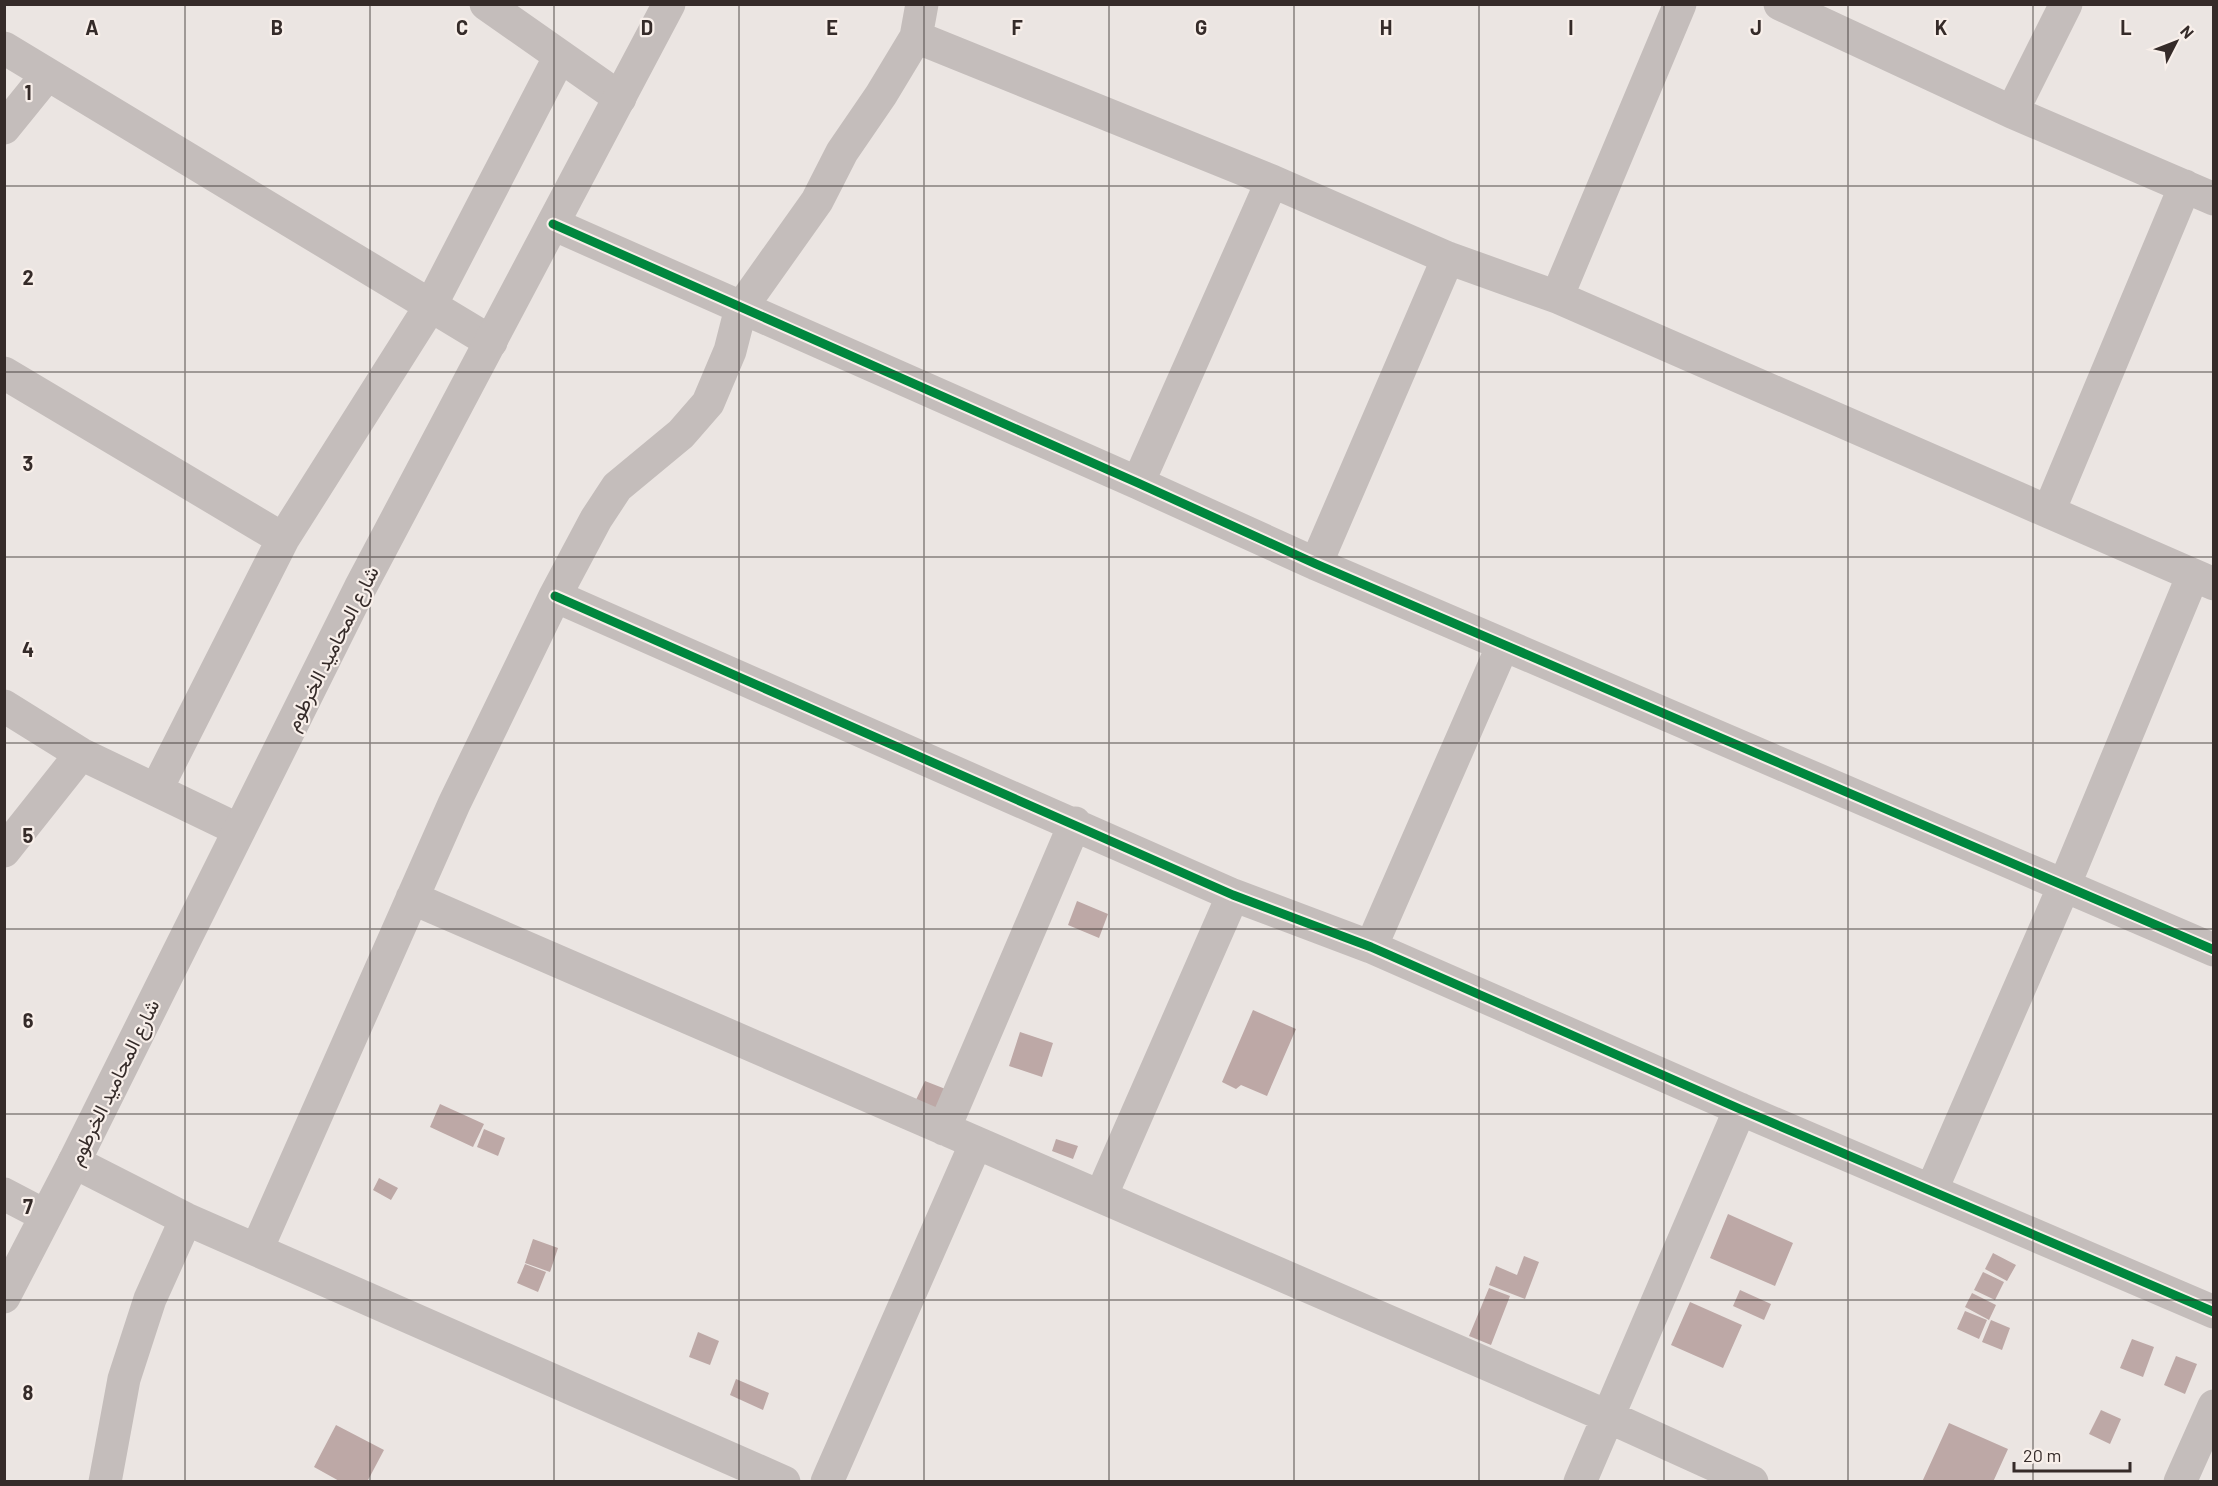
<svg xmlns="http://www.w3.org/2000/svg" width="2218" height="1486" viewBox="0 0 2218 1486" font-family="Barlow,Vazirmatn,sans-serif">
<style>
.building{fill:#bda8a6}
.lines{fill:none;stroke-linecap:round;stroke-linejoin:round}
.minor{stroke:#c4bdbb;stroke-width:33}
.tertiary{stroke:#c4bdbb;stroke-width:33}
.cycleway-casing{stroke:#f8efea;stroke-width:13}
.cycleway{stroke:#00873e;stroke-width:9}
.grid{fill:none;stroke:#352b29;stroke-width:1.5;stroke-opacity:0.55}
.labels{text-anchor:middle;dominant-baseline:central;stroke-width:4.5;stroke-linejoin:round;paint-order:stroke}
.street-label{font-size:20px;fill:#352b29;stroke:#f8efea}
.grid-label{font-size:20px;text-anchor:middle;font-weight:bold;fill:#352b29;stroke:#f8efea;stroke-width:4.5;stroke-linejoin:round;paint-order:stroke}
</style>
<rect width="100%" height="100%" fill="#ebe5e2"/>
<path class="building" d="M1077,901L1108,914L1099,938L1068,925Z
M1253,1010L1296,1029L1267,1096L1241,1085L1236,1089L1222,1082Z
M1020,1032L1053,1043L1042,1077L1009,1066Z
M925,1081L948,1090L937,1115L914,1104Z
M440,1104L484,1124L473,1147L430,1127Z
M484,1129L505,1138L498,1156L477,1147Z
M1056,1139L1078,1146L1073,1159L1052,1151Z
M379,1178L398,1188L391,1200L373,1190Z
M1728,1214L1793,1243L1775,1286L1710,1258Z
M533,1239L558,1248L550,1272L525,1263Z
M1993,1253L2016,1265L2007,1281L1985,1269Z
M1524,1256L1539,1262L1525,1299L1489,1285L1496,1266L1517,1275Z
M525,1264L546,1272L538,1292L517,1283Z
M1983,1272L2004,1282L1995,1300L1974,1290Z
M1489,1288L1510,1296L1491,1345L1469,1336Z
M1740,1290L1771,1304L1764,1320L1733,1306Z
M1972,1293L1996,1305L1989,1320L1965,1307Z
M1690,1302L1742,1325L1723,1368L1671,1345Z
M1965,1311L1987,1320L1979,1339L1957,1329Z
M1991,1320L2010,1328L2002,1350L1982,1342Z
M698,1332L719,1341L710,1365L689,1357Z
M2132,1339L2154,1347L2143,1377L2120,1368Z
M2176,1356L2197,1364L2185,1394L2164,1385Z
M736,1379L769,1393L763,1410L730,1395Z
M2101,1410L2121,1419L2110,1444L2089,1434Z
M1949,1423L2008,1449L1993,1482H1922Z
M336,1425L384,1450L367,1482H341L314,1467Z"/>
<g class="lines">
<path class="minor" d="M486,4L620,98
M1780,4L2012,112L2214,199
M916,37L1272,181L1448,258L1557,297L2214,584
M4,48L491,342
M2012,112L2066,4
M4,128L47,75
M553,224L1138,483L1316,564L2214,950
M1557,297L1680,4
M4,373L283,539
M1138,483L1272,181
M2049,511L2185,186
M1316,564L1448,258
M555,596L1233,895L1371,947L1740,1109L2214,1312
M4,706L81,754L239,830
M156,790L283,539L431,305L560,56
M4,851L81,754
M412,898L1609,1417L1752,1482
M1371,947L1503,645
M944,1129L1075,823
M74,1162L186,1219L784,1482
M1932,1189L2064,886L2193,575
M1101,1196L1233,895
M257,1249L454,804L555,596L596,519L617,487L681,434L708,403L730,351L741,308L817,201L842,152L881,95L916,37L922,4
M105,1482L124,1379L150,1299L186,1219
M827,1482L976,1143
M1580,1482L1740,1109
M2180,1482L2214,1406"/>
<path class="tertiary" d="M4,1194L46,1216
M4,1297L74,1162L360,588L669,4"/>
<defs>
<path id="cycleway" d="M553,224L1138,483L1316,564L2214,950
M555,596L1233,895L1371,947L1740,1109L2214,1312"/>
</defs>
<use href="#cycleway" class="cycleway-casing"/>
<use href="#cycleway" class="cycleway"/>
</g>
<path class="grid" d="M185,4V1482M370,4V1482M554,4V1482M739,4V1482M924,4V1482M1109,4V1482M1294,4V1482M1479,4V1482M1664,4V1482M1848,4V1482M2033,4V1482M4,186H2214M4,372H2214M4,557H2214M4,743H2214M4,929H2214M4,1114H2214M4,1300H2214"/>
<g class="labels">
<g class="street-label">
<text transform="translate(331 648) rotate(-63)">شارع المحاميد الخرطوم</text>
<text transform="translate(113 1082) rotate(-64)">شارع المحاميد الخرطوم</text>
</g>
</g>
<g class="grid-label">
<text x="92" y="35">A</text>
<text x="277" y="35">B</text>
<text x="462" y="35">C</text>
<text x="647" y="35">D</text>
<text x="832" y="35">E</text>
<text x="1017" y="35">F</text>
<text x="1201" y="35">G</text>
<text x="1386" y="35">H</text>
<text x="1571" y="35">I</text>
<text x="1756" y="35">J</text>
<text x="1941" y="35">K</text>
<text x="2126" y="35">L</text>
<text x="28" y="100">1</text>
<text x="28" y="285">2</text>
<text x="28" y="471">3</text>
<text x="28" y="657">4</text>
<text x="28" y="843">5</text>
<text x="28" y="1028">6</text>
<text x="28" y="1214">7</text>
<text x="28" y="1400">8</text>
</g>
<rect width="2218" height="1486" fill="none" stroke="#352b29" stroke-width="12"/>
<g transform="translate(2176 42) rotate(48)" stroke="#f8efea" stroke-width="4.5" paint-order="stroke">
<path d="M0-4.5L10 22L0 15L-10 22Z" fill="#352b29"/>
<text y="-9" font-size="16" font-weight="bold" text-anchor="middle" fill="#352b29">N</text>
</g>
<path d="M2014 1462v9h116v-9" fill="none" stroke="#352b29" stroke-width="3"/>
<text x="2023" y="1462" font-size="18" fill="#352b29" stroke="#f8efea" stroke-width="4.5" paint-order="stroke">20 m</text>
</svg>
